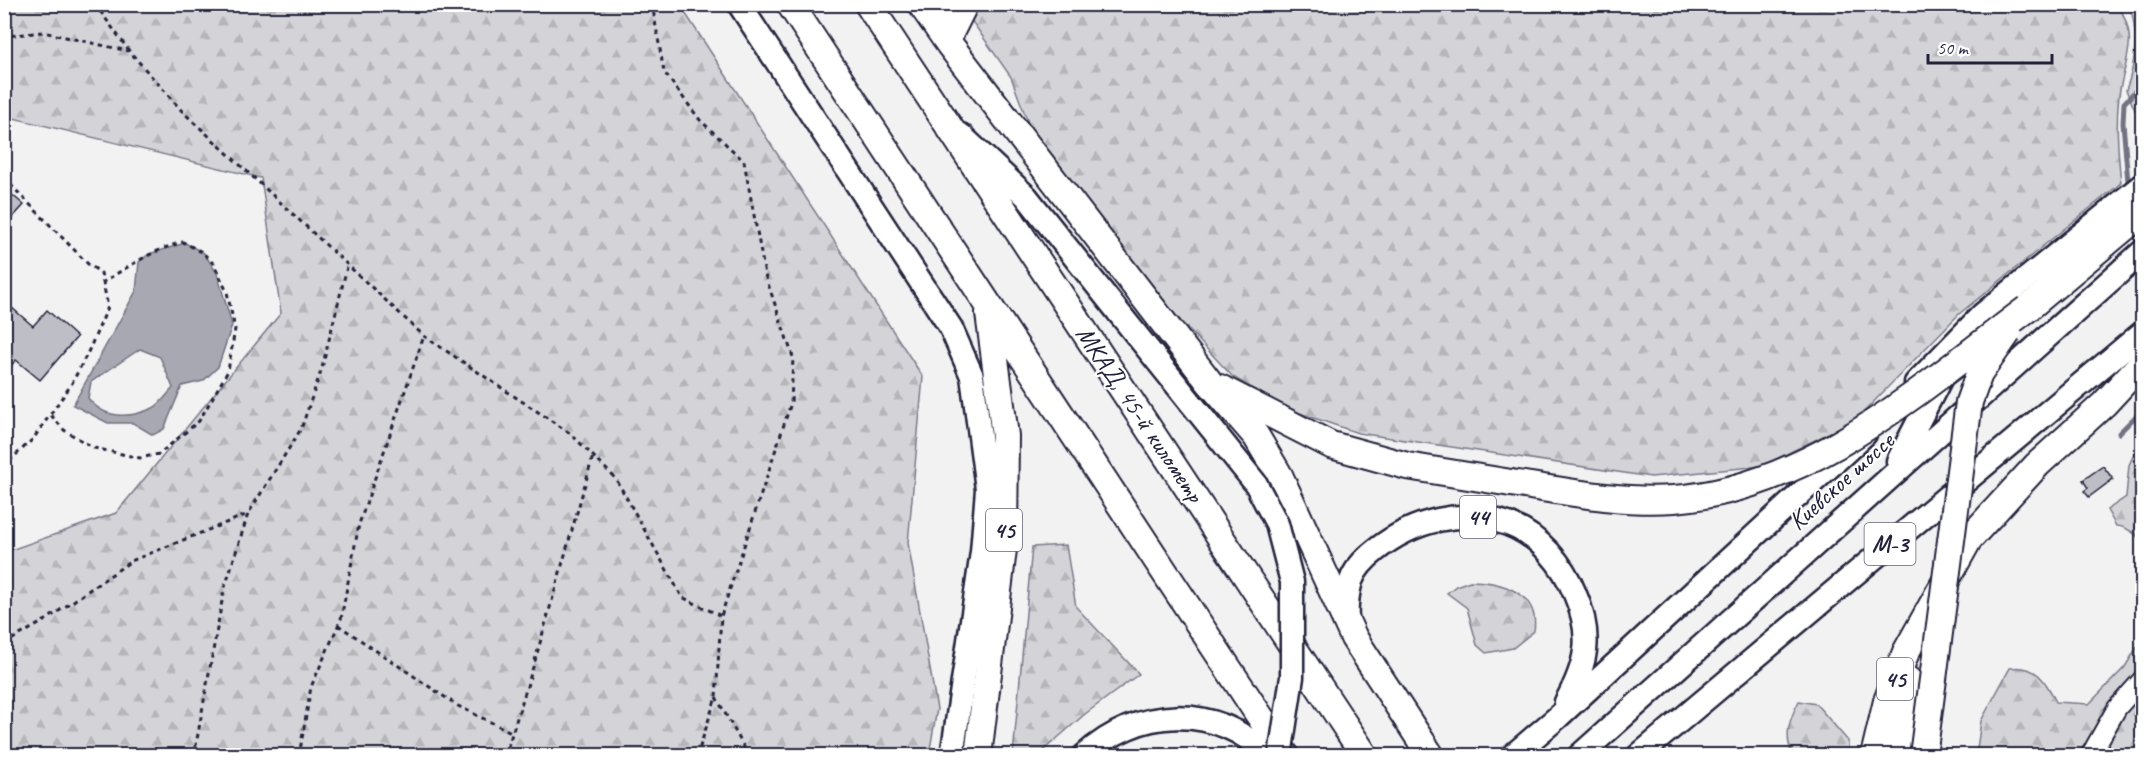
<svg xmlns="http://www.w3.org/2000/svg" width="2147" height="760" viewBox="0 0 2147 760" font-family="Caveat,sans-serif">
<style>
.forest{fill:url(#forest-firs);stroke:#7a7a8a;stroke-width:1.5}
.wetland{fill:url(#wetland-marsh);stroke:#7a7a8a;stroke-width:1.5}
.water{fill:#a8a8b2;stroke:#727282;stroke-width:1.5;fill-rule:evenodd}
.lines{fill:none;stroke-linecap:round;stroke-linejoin:round}
.stream{stroke:#727282;stroke-width:5}
.building{fill:#bebec6;stroke:#22223b;stroke-width:1.5}
.minor-casing{stroke:#22223b;stroke-width:22}
.major-casing{stroke:#22223b;stroke-width:27}
.highway-casing{stroke:#22223b;stroke-width:30}
.path{stroke:#22223b;stroke-width:3;stroke-dasharray:4.5 4.5;stroke-linecap:butt}
.minor{stroke:#fff;stroke-width:18}
.major{stroke:#fff;stroke-width:22}
.highway{stroke:#fff;stroke-width:26}
.major-bridge-casing{stroke:#22223b;stroke-width:27;stroke-linecap:butt}
.highway-bridge-casing{stroke:#22223b;stroke-width:30;stroke-linecap:butt}
.major-bridge{stroke:#fff;stroke-width:22}
.highway-bridge{stroke:#fff;stroke-width:26}
.labels{text-anchor:middle;dominant-baseline:central;stroke-width:4.5;stroke-linejoin:round;paint-order:stroke}
.shield{fill:#fff;stroke:#646476;stroke-width:1.5}
.shield-label{font-size:24px;font-weight:bold;fill:#22223b}
.street-label{font-size:26px;fill:#22223b;stroke:#fff}
</style>
<defs>
<pattern id="forest-firs" width="22" height="20" patternUnits="userSpaceOnUse" patternTransform="scale(1.5)"><rect width="22" height="20" fill="#d3d3d8"/><path d="M5 1l3.5 6h-7zM16 11l3.5 6h-7z" fill="#b5b5ba"/></pattern>
<pattern id="wetland-marsh" width="20" height="14" patternUnits="userSpaceOnUse" patternTransform="scale(1.5)"><rect width="20" height="14" fill="#d3d3d8"/><path d="M1 5h8M5 5V1M11 12h8M15 12V8" fill="none" stroke="#b5b5ba"/></pattern>
</defs>
<rect width="100%" height="100%" fill="#f2f2f3"/>
<filter id="ink" filterUnits="userSpaceOnUse"><feTurbulence type="fractalNoise" baseFrequency=".0167" numOctaves="2"/><feDisplacementMap in="SourceGraphic" scale="12" xChannelSelector="R" yChannelSelector="G"/><feConvolveMatrix kernelMatrix="1 2 1 2 8 2 1 2 1" color-interpolation-filters="sRGB"/></filter>
<g filter="url(#ink)">
<path class="forest" d="M5,4L680,5L923,377L908,543L937,709L929,755H5V552L116,513L281,313L261,178L5,116Z
M953,5H2118C2138,38 2127,55 2120,89C2115,118 2118,153 2121,183L1959,314L1856,420L1762,466L1651,477L1358,433L1288,409L1233,377L1176,316L1032,133L1011,77L969,17Z
M2142,451V543C2139,535 2125,526 2116,526L2107,510L2126,497L2129,465L2135,452Z
M1066,545L1076,607L1139,674L1085,714L1038,755H1013L1032,547Z
M1470,581C1501,581 1540,593 1534,631L1513,648L1486,653L1477,645L1467,608L1447,593L1456,586Z
M2142,639V755L1976,756L1981,721L2010,668C2036,664 2046,681 2056,702L2089,704L2125,667Z
M1799,701L1816,704L1848,741V755H1793C1783,736 1790,718 1799,701Z"/>
<path class="wetland" d="M2129,5H2142V104L2135,110L2126,90C2136,63 2139,31 2129,5Z"/>
<path class="water" d="M185,243L204,253L217,273L232,325L218,367L203,381L182,386L164,429L153,435L133,423H108L73,405L136,291L139,262L149,254ZM140,349L160,357L173,388C167,394 160,405 153,408C129,419 104,419 88,398L91,382Z"/>
<g class="lines">
<path class="stream" d="M2125,188L2128,182L2123,123L2124,103L2142,84
M2119,433L2142,410"/>
</g>
<path class="building" d="M4,188L24,205L4,227Z
M4,301L33,326L47,310L77,337L40,380L16,360L4,373Z
M2103,466L2113,479L2089,497L2084,491L2088,488L2083,480Z"/>
<g class="lines">
<defs>
<path id="minor" d="M932,21L967,8L949,44
M2090,756L2117,708L2142,680"/>
<path id="major" d="M739,4L951,328L972,376L987,489L982,552L952,756
M961,135L1026,196L1119,313
M1916,383L1983,314L2142,185
M1898,461L1945,370
M1347,621C1346,607 1347,595 1351,581C1355,569 1367,557 1376,550C1414,520 1462,508 1508,524C1540,536 1563,564 1575,594C1593,636 1587,664 1566,702
M1084,756C1137,707 1215,702 1269,756
M1512,756L1558,717L1865,434
M1579,756L2142,252
M1638,756L2142,333"/>
<path id="highway" d="M790,4L1286,756
M868,4L1365,756
M921,4L949,44L1210,383L1256,436L1279,475L1354,638L1431,756
M2027,309L2142,213
M1220,388L1331,445L1407,466L1511,483
M978,756L1004,541L1005,436L989,313
M1874,756L1887,701L1906,652L1969,539L2037,465L2104,404L2142,363
M1897,756L1908,680"/>
</defs>
<use href="#minor" class="minor-casing"/>
<use href="#major" class="major-casing"/>
<use href="#highway" class="highway-casing"/>
<path class="path" d="M95,4L130,52L182,111L424,336L571,434L616,479L682,597L721,616
M652,4L664,72L700,120L744,161L765,275L793,357L791,403L721,616L716,697L697,756
M4,32L8,36L43,32L128,51
M4,178L88,264L101,273L108,307L89,350L71,385L33,439L4,466
M51,415L64,430L94,448L140,458L159,454L199,421L228,371L235,329L227,292L214,264L202,252L183,242C152,250 130,266 103,282
M338,625L458,706L511,732
M4,644L46,620L131,561L248,514
M716,697L749,756
M194,756L224,590L248,514L301,429L322,368L347,267
M299,756L311,687L341,619L359,524L424,336
M505,756L534,664L593,456"/>
<use href="#minor" class="minor"/>
<use href="#major" class="major"/>
<use href="#highway" class="highway"/>
<defs>
<path id="major-bridge" d="M1119,313L1256,484L1277,524L1292,582V677L1280,756"/>
<path id="highway-bridge" d="M1511,483C1564,491 1620,503 1674,499C1813,488 1921,388 2027,309
M1923,756L1969,402L1979,374L2008,332"/>
</defs>
<use href="#major-bridge" class="major-bridge-casing"/>
<use href="#highway-bridge" class="highway-bridge-casing"/>
<use href="#major-bridge" class="major-bridge"/>
<use href="#highway-bridge" class="highway-bridge"/>
</g>
</g>
<g class="labels">
<g class="shield">
<rect x="1460" y="496" width="36" height="42" rx="4.5"/>
<rect x="986" y="509" width="36" height="42" rx="4.5"/>
<rect x="1864.5" y="523" width="51" height="42" rx="4.5"/>
<rect x="1877" y="658" width="36" height="42" rx="4.5"/>
</g>
<g class="shield-label">
<text x="1478" y="517">44</text>
<text x="1004" y="530">45</text>
<text x="1890" y="544">М-3</text>
<text x="1895" y="679">45</text>
</g>
<g class="street-label">
<text transform="translate(1140 414) rotate(56)">МКАД, 45-й километр</text>
<text transform="translate(1841 481) rotate(-42)">Киевское шоссе</text>
</g>
</g>
<rect width="2147" height="760" fill="none" stroke="#fff" stroke-width="24"/>
<rect x="12" y="12" width="2123" height="736" fill="none" stroke="#22223b" stroke-width="2" filter="url(#ink)"/>
<path d="M1928 54v9h124v-9" fill="none" stroke="#22223b" stroke-width="3"/>
<text x="1937" y="54" font-size="18" fill="#22223b" stroke="#ffffff" stroke-width="4.5" paint-order="stroke">50 m</text>
</svg>
